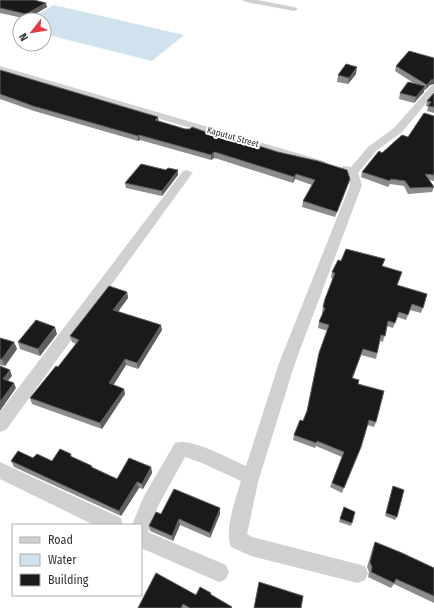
<svg xmlns="http://www.w3.org/2000/svg" width="434" height="608" viewBox="0 0 434 608" font-family="'Fira Sans Condensed',sans-serif">
<style>
.water{fill:#cfe2ee}
.lines{fill:none;stroke-linecap:round;stroke-linejoin:round}
.minor{fill:#d0d0d0;fill-rule:evenodd}
.wall{fill:#8c8c8c}
.shaded-wall{fill:#5f5f5f}
.building{fill:#1a1a1a;stroke:#5f5f5f}
.labels{text-anchor:middle;dominant-baseline:central;stroke-width:4;stroke-linejoin:round;paint-order:stroke}
.far-street-label{font-size:9px;fill:#333;stroke:#fff}
</style>
<rect width="100%" height="100%" fill="#fff"/>
<path class="water" d="M54,5L184,35L152,61L44,34V20H28Z"/>
<g class="lines">
<path class="minor" d="M242,0H258L294,7L298,9L294,11L246,2Z
M0,66L324,161L326,163L320,166L316,165L0,72Z
M434,85V94L402,132L376,151L358,173L362,185L295,363L258,482L248,530L247,534L252,537L365,566L368,573L365,580L358,583L251,556L231,547C224,530 236,498 241,481L202,463L185,457L158,506L148,532L226,565L229,572L226,579L219,582L141,548V525H132L144,496L175,443C191,437 230,459 246,466L279,363L350,185L347,173L340,171L338,169L344,166L351,167L368,147L394,128L431,86Z
M187,170L193,173L191,175L6,430L0,432V412L183,171Z
M0,462L121,518L123,525H94L0,479Z"/>
</g>
<path class="wall" d="M0,0L47,7L27,19L0,13Z
M434,58V84L430,85L425,90H424V92L414,103L399,99L400,93L415,84L395,71L396,66Z
M0,70L158,122L350,179L348,185L335,217L302,207L303,201L312,185L295,179L293,183L218,159L214,158L211,160L140,140L138,141L34,111L0,99Z
M356,74L348,84L337,82L338,75Z
M434,93V113L427,111L428,107L426,106L427,101Z
M434,116V181L429,180L434,187L432,192L408,194L404,186L390,184L388,187L361,177L362,172L382,153L408,137Z
M166,170H178V175L162,196L126,188L125,183Z
M341,261L382,266L397,285L423,308L421,313L410,310L406,320L397,317L393,328L387,326L383,342L380,341L376,359L361,355L353,378L358,384L376,422L374,427L367,425L342,493L330,487L342,457L316,446L315,448L293,440L294,435L303,421L307,411L328,331L318,328L319,322L323,313H322L323,307L333,279L331,278L332,272Z
M127,292L128,298L118,311L162,330L138,369L126,365L113,385L124,389L125,394L102,429L32,404L30,398L58,367L76,344L72,342L70,336Z
M57,334L40,356L20,349L18,342Z
M0,338L14,342L17,349L5,366L0,365Z
M71,454L72,457L117,479L151,467L152,473L143,489L139,488L121,516L14,467L11,461L33,458L52,461Z
M393,486L397,517L395,520L385,516L392,489Z
M344,507L352,523L351,526L339,522Z
M220,508V514L210,538L180,525L173,541L150,531L149,526L161,514Z
M375,542L434,568V603L394,584L391,588L368,577L369,572L367,567L373,547Z
M211,593V595L232,608H138L196,595Z"/>
<path class="shaded-wall" d="M46,3L47,7L27,19L26,14Z
M357,67L356,74L348,84L349,78Z
M434,79V84L430,85L425,90L427,85L431,80Z
M425,86L424,92L414,103L416,97Z
M158,117L159,123L155,120Z
M139,135L140,140L138,141V136Z
M214,152V158L211,160V155Z
M178,170V175L162,196V191Z
M296,174L295,179L293,183L294,177Z
M127,292L128,298L115,316L113,310Z
M161,325L162,330L138,369L137,363Z
M55,327L57,334L40,356L38,349Z
M14,342L17,349L5,366L2,359Z
M125,359L126,365L111,389L109,383Z
M10,370L12,376L5,384L3,379Z
M14,383L16,388L0,411V402Z
M124,389L125,394L102,429L100,423Z
M151,467L152,473L143,489L142,484Z
M137,482L139,488L121,516L119,511Z
M220,508V514L210,538V533Z
M179,519L180,525L173,541L172,536Z"/>
<path class="building" d="M0,0H34L46,3L26,14L0,8Z
M409,51L434,58V79L431,80L427,85L396,66Z
M346,64L357,67L349,78L338,75Z
M0,70L158,117L155,120L185,129H190L192,127L206,132L208,130L278,152L318,161L347,170L350,179L337,212L303,201L315,180L296,174L294,177L218,153L214,152L211,155L139,135L138,136L33,106L0,94Z
M408,82L425,86L416,97L400,93Z
M434,93V107L428,106L431,102L427,101Z
M424,113L434,116V175L425,174L434,187L410,188L405,181L391,179L390,181L362,172L379,151L382,153L402,135L408,137Z
M141,164L166,170L168,168L178,170L162,191L125,183Z
M346,249L385,259L382,266L402,272L397,285L427,294L423,308L412,304L408,315L399,312L395,323L388,321L385,336L381,335L377,353L363,349L352,378L359,380L358,384L384,391L376,422L369,420L361,447L344,488L332,483L344,452L317,441L316,443L294,435L300,420L303,421L307,411L319,353L329,325L319,322L325,308L323,307L325,299L335,273L332,272L338,260L341,261Z
M109,286L127,292L113,310L161,325L137,363L125,359L109,383L124,389L100,423L30,398L56,366L58,367L79,340L70,336Z
M36,320L55,327L38,349L18,342Z
M0,338L14,342L2,359H0Z
M0,366L10,370L3,379L14,383L0,402Z
M60,449L71,454L70,456L92,466L91,467L117,479L129,458L151,467L142,484L137,482L119,511L11,461L18,451L33,458L37,454L52,461Z
M393,486L404,490L397,517L386,513Z
M174,489L220,508L210,533L179,519L172,536L149,526L156,512L161,514Z
M344,507L355,512L352,523L340,519Z
M375,542L402,553L434,568V596L396,579L394,583L371,572L372,567L370,562Z
M156,573L196,595L200,587L211,593L210,594L232,607L231,608H190L183,604L181,608H138Z
M259,582L303,596L301,608H254Z"/>
<g class="labels">
<g class="far-street-label">
<text transform="translate(233 137) rotate(16)">Kaputut Street</text>
</g>
</g>
<rect x="12" y="524" width="130" height="72" fill="#ffffff" stroke="#adadad"/>
<rect x="20" y="537" width="20" height="6" fill="#d0d0d0" stroke="#adadad"/>
<text x="48" y="544" font-size="12" fill="#333333">Road</text>
<rect x="20" y="554" width="20" height="12" fill="#cfe2ee" stroke="#adadad"/>
<text x="48" y="564" font-size="12" fill="#333333">Water</text>
<rect x="20" y="574" width="20" height="12" fill="#1a1a1a" stroke="#adadad"/>
<text x="48" y="584" font-size="12" fill="#333333">Building</text>
<g transform="translate(32 32) rotate(239)"><circle r="19" fill="#ffffff" stroke="#adadad"/>
<path d="M0-3L7 15L0 10L-7 15Z" fill="#e63946"/>
<text y="-6" font-size="11" font-weight="bold" text-anchor="middle" fill="#333333">N</text>
</g>
</svg>
